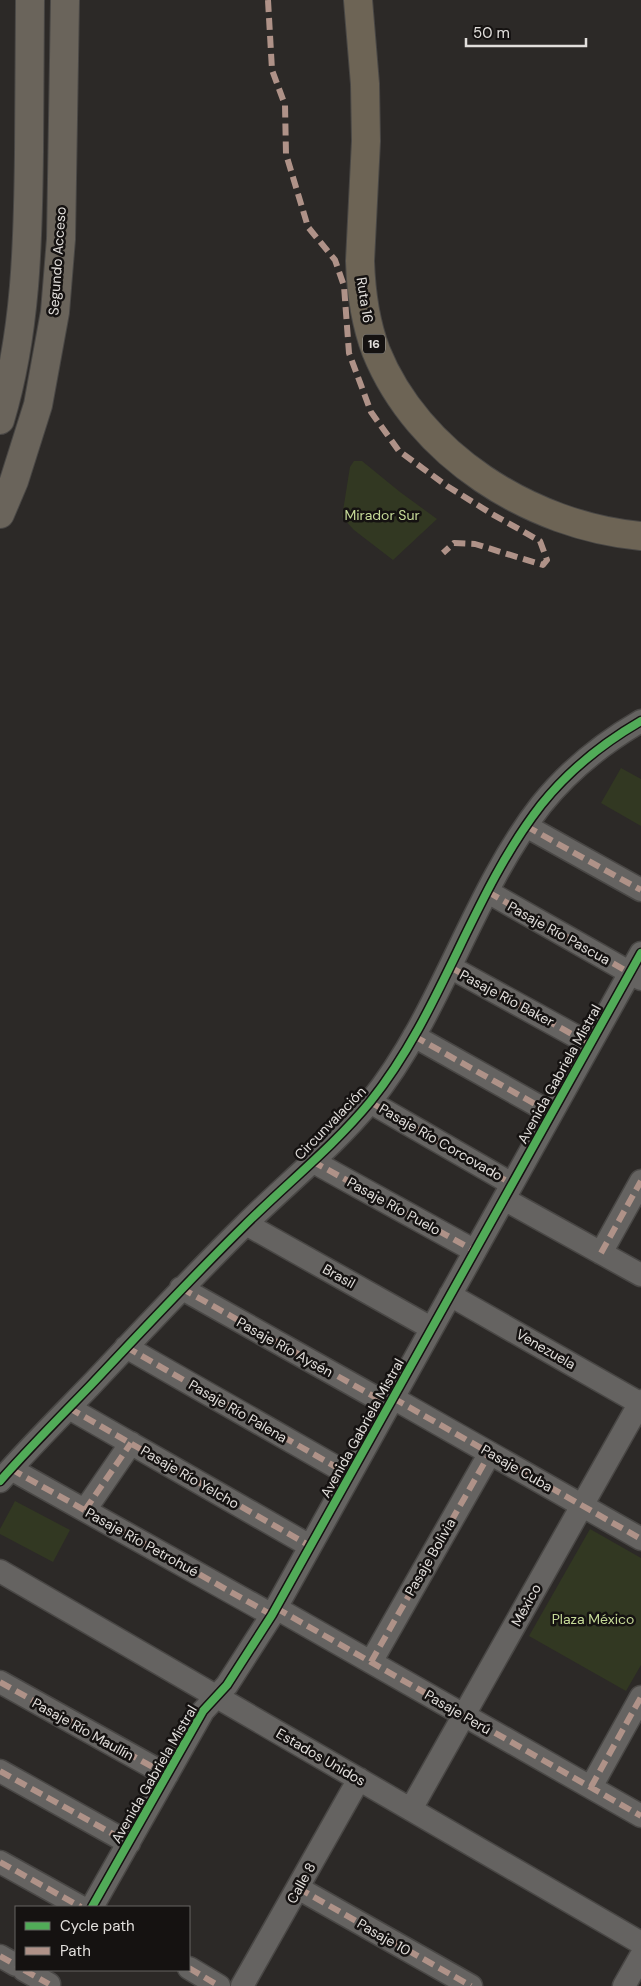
<svg xmlns="http://www.w3.org/2000/svg" width="641" height="1986" viewBox="0 0 641 1986" font-family="'DM Sans',sans-serif">
<style>
.green{fill:#323822}
.lines{fill:none;stroke-linecap:round;stroke-linejoin:round}
.minor-casing{stroke:#494745;stroke-width:25}
.major-casing{stroke:#494745;stroke-width:30}
.highway-casing{stroke:#494745;stroke-width:30}
.minor{stroke:#656361;stroke-width:22}
.major{stroke:#6a645b;stroke-width:28}
.highway{stroke:#6d6455;stroke-width:28}
.quiet{stroke:#af9288;stroke-width:6;stroke-dasharray:12 6;stroke-linecap:butt}
.cycleway-casing{stroke:#151211;stroke-width:11}
.cycleway{stroke:#51ab58;stroke-width:8}
.labels{text-anchor:middle;dominant-baseline:central;stroke-width:5;stroke-linejoin:round;paint-order:stroke}
.shield{fill:#151211;stroke:#a4a29f;stroke-width:1}
.shield-label{font-size:12px;font-weight:bold;fill:#e2dfdc}
.street-label{font-size:14px;fill:#e2dfdc;stroke:#151211}
.park-label{font-size:14px;fill:#c6da98;stroke:#151211}
</style>
<rect width="100%" height="100%" fill="#2c2927"/>
<path class="green" d="M354,461H362L400,492L437,519L393,560L354,530L342,517L350,467Z
M621,768L641,779V826L601,803Z
M15,1501L70,1530L53,1562L0,1534V1529Z
M590,1529L641,1558V1665L626,1691L529,1636Z"/>
<g class="lines">
<defs>
<path id="minor" d="M526,826L641,890
M488,892L641,979
M450,967L590,1044
M414,1036L551,1113
M370,1102L512,1184
M312,1161L475,1251
M504,1199L641,1275
M246,1224L431,1328
M601,1253L641,1181
M181,1288L389,1405
M450,1295L641,1404
M126,1347L350,1475
M393,1398L641,1539
M69,1408L310,1546
M11,1469L272,1615
M0,1481C29,1448 60,1417 90,1386C141,1332 191,1278 244,1226C286,1184 333,1147 370,1102C442,1013 471,895 541,805C569,770 603,743 641,721
M85,1510L131,1443
M0,1571L641,1943
M276,1608L641,1816
M371,1662L490,1453
M0,1682L167,1775
M0,1771L129,1843
M591,1787L641,1697
M411,1809L641,1401
M0,1862L81,1907
M298,1888L471,1986
M92,1907L203,1711L227,1685L272,1615L641,953
M0,1956L16,1965
M189,1968L219,1986
M24,1970L49,1984
M242,1986L359,1779
M624,1986L641,1956"/>
<path id="major" d="M0,420C26,333 28,243 29,152C29,102 30,51 30,0
M0,514L14,481L38,405L55,312L61,239L65,0"/>
<path id="highway" d="M358,0L365,84L366,141L360,261C361,291 365,322 376,351C418,455 531,526 641,536"/>
</defs>
<use href="#minor" class="minor-casing"/>
<use href="#major" class="major-casing"/>
<use href="#highway" class="highway-casing"/>
<use href="#minor" class="minor"/>
<use href="#major" class="major"/>
<use href="#highway" class="highway"/>
<path class="quiet" d="M268,0L272,70L285,105L286,154L308,227L335,260L344,286L349,353L371,412L399,451L447,486L492,514L540,541L547,560L543,565L475,544L454,543L443,553
M526,826L641,890
M488,892L630,973
M450,967L590,1044
M414,1036L551,1113
M370,1102L512,1184
M312,1161L475,1251
M601,1253L641,1181
M181,1288L389,1405
M126,1347L350,1475
M393,1398L641,1539
M69,1408L310,1546
M11,1469L272,1615
M85,1510L131,1443
M276,1608L641,1816
M371,1662L490,1453
M0,1682L167,1775
M0,1771L129,1843
M591,1787L641,1697
M0,1862L81,1907
M298,1888L471,1986
M0,1956L16,1965
M189,1968L219,1986
M24,1970L49,1984"/>
<defs>
<path id="cycleway" d="M0,1481C29,1448 60,1417 90,1386C141,1332 191,1278 244,1226C286,1184 333,1147 370,1102C442,1013 471,895 541,805C569,770 603,743 641,721
M92,1907L203,1711L227,1685L272,1615L641,953"/>
</defs>
<use href="#cycleway" class="cycleway-casing"/>
<use href="#cycleway" class="cycleway"/>
</g>
<g class="labels">
<rect class="shield" x="363" y="334.5" width="22" height="19" rx="4"/>
<g class="shield-label">
<text x="374" y="344">16</text>
</g>
<g class="street-label">
<text transform="translate(57 261) rotate(-86)">Segundo Acceso</text>
<text transform="translate(365 300) rotate(81)">Ruta 16</text>
<text transform="translate(559 933) rotate(29)">Pasaje Río Pascua</text>
<text transform="translate(507 998) rotate(28)">Pasaje Río Baker</text>
<text transform="translate(559 1074) rotate(-61)">Avenida Gabriela Mistral</text>
<text transform="translate(330 1123) rotate(-46)">Circunvalación</text>
<text transform="translate(441 1142) rotate(30)">Pasaje Río Corcovado</text>
<text transform="translate(394 1206) rotate(29)">Pasaje Río Puelo</text>
<text transform="translate(339 1276) rotate(29)">Brasil</text>
<text transform="translate(285 1347) rotate(29)">Pasaje Río Aysén</text>
<text transform="translate(546 1349) rotate(30)">Venezuela</text>
<text transform="translate(238 1411) rotate(30)">Pasaje Río Palena</text>
<text transform="translate(362 1428) rotate(-61)">Avenida Gabriela Mistral</text>
<text transform="translate(517 1468) rotate(30)">Pasaje Cuba</text>
<text transform="translate(190 1477) rotate(30)">Pasaje Río Yelcho</text>
<text transform="translate(142 1542) rotate(29)">Pasaje Río Petrohué</text>
<text transform="translate(430 1557) rotate(-60)">Pasaje Bolivia</text>
<text transform="translate(526 1605) rotate(-61)">México</text>
<text transform="translate(458 1712) rotate(30)">Pasaje Perú</text>
<text transform="translate(83 1729) rotate(29)">Pasaje Río Maullín</text>
<text transform="translate(321 1757) rotate(30)">Estados Unidos</text>
<text transform="translate(154 1774) rotate(-60)">Avenida Gabriela Mistral</text>
<text transform="translate(301 1883) rotate(-61)">Calle 8</text>
<text transform="translate(384 1937) rotate(30)">Pasaje 10</text>
</g>
<g class="park-label">
<text x="382" y="515">Mirador Sur</text>
<text x="593" y="1619">Plaza México</text>
</g>
</g>
<rect x="15" y="1906" width="175" height="65" fill="#151211" stroke="#676462"/>
<rect x="25" y="1922" width="25" height="8" fill="#51ab58" stroke="#676462"/>
<text x="60" y="1931" font-size="15" fill="#e2dfdc">Cycle path</text>
<rect x="25" y="1947" width="25" height="8" fill="#af9288" stroke="#676462"/>
<text x="60" y="1956" font-size="15" fill="#e2dfdc">Path</text>
<path d="M466 38v8h120v-8" fill="none" stroke="#e2dfdc" stroke-width="2.5"/>
<text x="473" y="38" font-size="15" fill="#e2dfdc" stroke="#151211" stroke-width="4" paint-order="stroke">50 m</text>
</svg>
